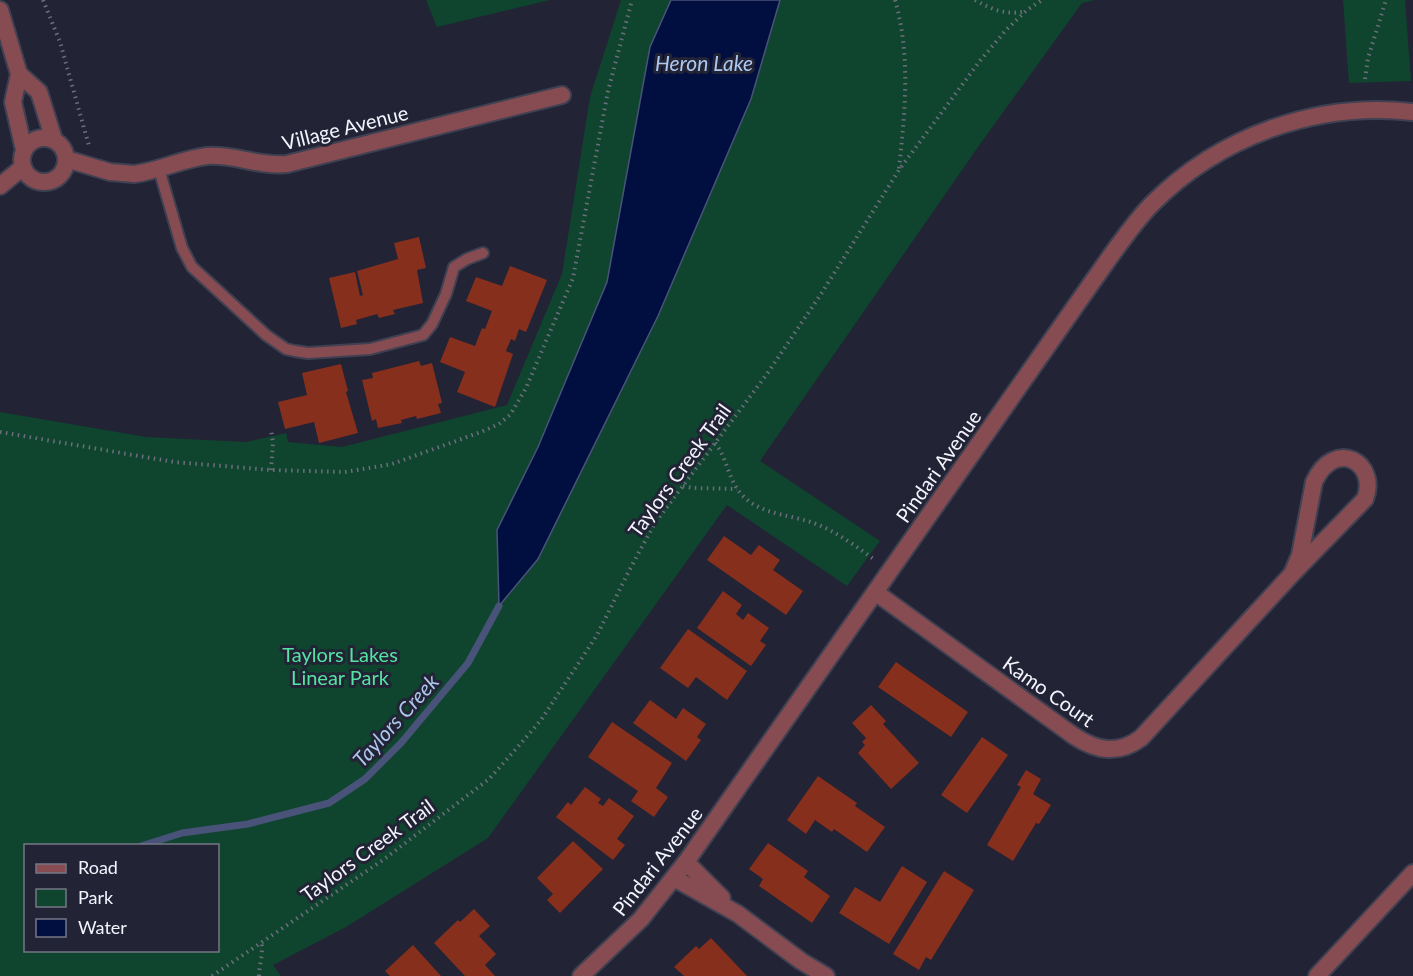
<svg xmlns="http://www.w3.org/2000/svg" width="1413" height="976" viewBox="0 0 1413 976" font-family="Lato,sans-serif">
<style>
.green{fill:#0f452e;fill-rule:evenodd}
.water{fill:#000e40;stroke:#495379;stroke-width:1.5}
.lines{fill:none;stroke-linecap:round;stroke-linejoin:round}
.stream{stroke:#495379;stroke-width:7}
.building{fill:#862f1c}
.service-casing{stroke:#3f4051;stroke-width:14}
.minor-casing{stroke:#3f4051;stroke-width:20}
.path{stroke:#6d6e7d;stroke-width:4;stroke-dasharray:1.5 4.5;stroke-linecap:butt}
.service{stroke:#874b52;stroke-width:10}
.minor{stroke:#874b52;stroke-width:16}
.labels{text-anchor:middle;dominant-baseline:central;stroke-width:6;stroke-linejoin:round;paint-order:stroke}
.street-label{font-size:20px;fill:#f3f4fe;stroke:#222335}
.park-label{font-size:20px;fill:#54e3a3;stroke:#222335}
.water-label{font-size:21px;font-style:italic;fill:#aec7ee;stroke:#222335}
</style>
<rect width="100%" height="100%" fill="#222335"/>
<path class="green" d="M426,0H550L437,27Z
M621,0H1095L1082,3L978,147L760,461L880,541L847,586L727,505L488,838L346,927L273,965L281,976H0V412L146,437L246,442L286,433L288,442L342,447L507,405L562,274L590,97ZM26,846H218V950H26Z
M1343,0H1405L1411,81L1349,83Z"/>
<path class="water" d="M671,0H780L751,99L658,316L538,559L499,606L497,530L538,447L607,282L650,47Z"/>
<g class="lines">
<path class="stream" d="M141,846L182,833L248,824L329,803L365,779L401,743L468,663L499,606"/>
</g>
<path class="building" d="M419,237L426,268L417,270L423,303L393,310L395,314L379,318L377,314L356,320L357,324L341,328L329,278L355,272L360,296L363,295L357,271L398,259L394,243Z
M510,266L547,280L526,332L519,329L515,341L511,339L506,351L513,354L495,407L457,392L465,372L440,362L450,337L475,346L482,328L485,329L492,311L466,301L476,277L502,286Z
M419,361L421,366L432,363L442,403L438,404L441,413L417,419L416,416L401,420L402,423L378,428L376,419L372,421L362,380L373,378L372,373Z
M341,364L348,391L346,392L358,433L319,443L314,422L285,429L278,402L307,395L302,373Z
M724,536L751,555L759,545L780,560L773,570L803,591L786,615L707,560Z
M723,591L742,605L736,614L743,620L748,613L769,628L760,641L766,645L751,666L697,628Z
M688,629L747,671L727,700L696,677L688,688L660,668Z
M896,662L968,712L951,737L878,687Z
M650,700L676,719L683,708L706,724L697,737L701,740L686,761L633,723Z
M871,705L886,721L883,724L919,763L891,789L858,753L865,745L862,742L866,738L852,723Z
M612,722L672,763L656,788L668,797L654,817L631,801L638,791L588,757Z
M982,737L1008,755L967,813L941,795Z
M1026,770L1041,779L1033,794L1051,805L1039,824L1036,823L1013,861L987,845L1021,787L1017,785Z
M818,776L857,803L855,806L885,827L867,852L834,829L832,832L815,820L806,834L787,820Z
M585,787L601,799L598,803L603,806L609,798L634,816L617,839L625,845L613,860L556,817L568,802L571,805Z
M573,841L603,869L560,913L547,900L553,894L537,878Z
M768,843L808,871L804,877L830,896L812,923L759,886L763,879L749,869Z
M902,866L927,882L889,944L839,913L855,887L880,902Z
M944,871L974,890L931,960L926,957L919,970L893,954Z
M474,909L490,926L479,936L496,954L485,965L495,976H465L434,943L458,920L460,922Z
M711,938L747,976H684L674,967L696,946L699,949Z
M413,945L441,976H390L385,971Z"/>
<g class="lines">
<defs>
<path id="service" d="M159,169L182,248L192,267L266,335L286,349L295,351L308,353L370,349L423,335L432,324L446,294L454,267L467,259L483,253"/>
<path id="minor" d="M0,10L19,74L13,102L24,150
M19,74L39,92L54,140
M22 160a22 22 0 1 1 44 0a22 22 0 1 1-44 0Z
M66,161H73L110,172L134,174C159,171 182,159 207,156C235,154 259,167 287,164L562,95
M0,186L23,167
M875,592L1074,736C1097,751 1118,755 1141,738L1292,574L1365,499C1379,463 1335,437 1314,482L1300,555L1292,574
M686,862L722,898
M674,878L738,914L801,961L826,976
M581,976L641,919L686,862L1093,281C1111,256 1129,228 1151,205C1219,136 1317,101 1413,112
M1317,976L1413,873"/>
</defs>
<use href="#service" class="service-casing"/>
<use href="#minor" class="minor-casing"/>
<path class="path" d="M43,0L60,42L89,146
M895,0C911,57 905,111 899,169
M975,0C991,9 1007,16 1025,11
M1365,79L1368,58L1386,0
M0,432L174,462L271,470L345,472L392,464L481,432L499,424L510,415L526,388L573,278L608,91L632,0
M715,443C728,459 728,481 743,496C763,516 791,514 816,524C837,532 857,547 875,560
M271,470L273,443L271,429
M683,486L693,488L737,489
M212,976L383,860L489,779L516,749L541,720L597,635L631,567L655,523L767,374L821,294L899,170L979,62L1006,30L1027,10L1042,0
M259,976C259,965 264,952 261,942"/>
<use href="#service" class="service"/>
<use href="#minor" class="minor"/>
</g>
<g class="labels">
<g class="street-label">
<text transform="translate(345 127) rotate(-14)">Village Avenue</text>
<text transform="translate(938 466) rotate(-55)">Pindari Avenue</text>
<text transform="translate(679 470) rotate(-54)">Taylors Creek Trail</text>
<text transform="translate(1049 691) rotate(35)">Kamo Court</text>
<text transform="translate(367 850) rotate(-36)">Taylors Creek Trail</text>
<text transform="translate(657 861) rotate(-52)">Pindari Avenue</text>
</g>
<g class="park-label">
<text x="340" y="654">Taylors Lakes<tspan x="340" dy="23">Linear Park</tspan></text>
</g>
<g class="water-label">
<text x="704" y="62">Heron Lake</text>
<text transform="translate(395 720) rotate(-48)">Taylors Creek</text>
</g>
</g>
<rect x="24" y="844" width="195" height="108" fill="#222335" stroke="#767785" stroke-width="1.5"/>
<rect x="36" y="864" width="30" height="9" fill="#874b52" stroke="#767785" stroke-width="1.5"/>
<text x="78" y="874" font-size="18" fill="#f3f4fe">Road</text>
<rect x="36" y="889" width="30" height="18" fill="#0f452e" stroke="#767785" stroke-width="1.5"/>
<text x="78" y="904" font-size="18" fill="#f3f4fe">Park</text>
<rect x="36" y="919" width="30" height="18" fill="#000e40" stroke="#767785" stroke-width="1.5"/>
<text x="78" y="934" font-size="18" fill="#f3f4fe">Water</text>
</svg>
